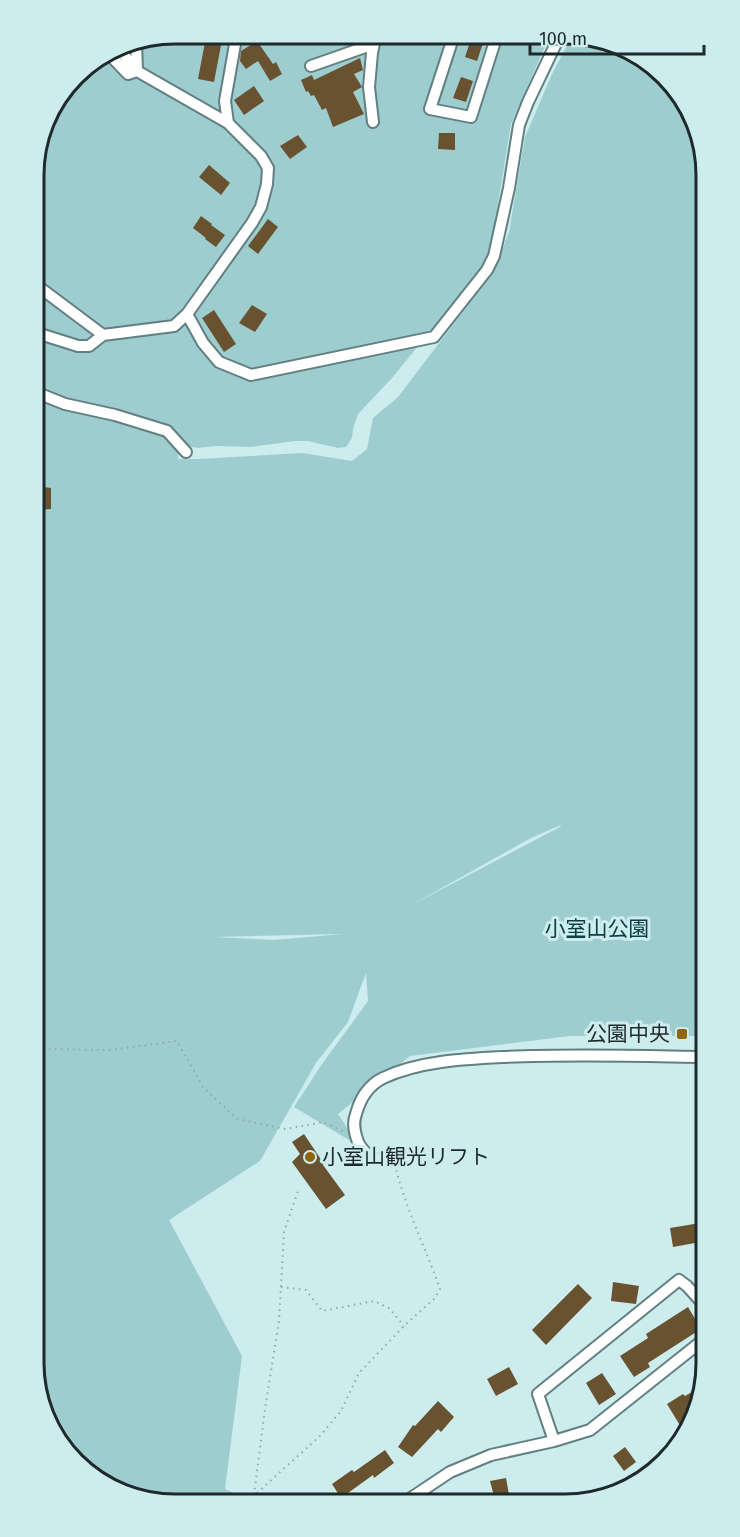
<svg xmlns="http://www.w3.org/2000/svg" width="740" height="1537" viewBox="0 0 740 1537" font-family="'Fira Sans','Noto Sans JP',sans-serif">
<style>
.green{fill:#9ecdd0;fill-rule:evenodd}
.building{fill:#68522f}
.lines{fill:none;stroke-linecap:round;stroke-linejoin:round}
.street-casing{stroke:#627f81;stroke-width:14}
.path{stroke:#90a8aa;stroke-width:2;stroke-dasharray:1.5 4.5;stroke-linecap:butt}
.street{stroke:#fff;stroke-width:10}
.poi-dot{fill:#8f640b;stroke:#cdecee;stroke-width:2}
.labels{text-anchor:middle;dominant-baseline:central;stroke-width:6;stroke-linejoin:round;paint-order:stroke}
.park-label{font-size:21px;fill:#0a4044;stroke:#cdecee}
.poi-label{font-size:21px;fill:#1e292a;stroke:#cdecee;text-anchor:end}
.rim{fill:none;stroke:#1e292a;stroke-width:3}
</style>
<rect width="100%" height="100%" fill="#cdecee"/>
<path class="green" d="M174,33L550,35L511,124L490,253L481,269L392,378L358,414L353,429L352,438L346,447L338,448L308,441H295L250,447L215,446L198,448L187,446L178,437V459H199L302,453L352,461L367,449L373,418L398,397L494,271L509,232L525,137L552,74L572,36H593L659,68L702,137L705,1036H569L410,1056L338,1114L359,1146L294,1107L322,1064L368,1001L366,973L348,1022L316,1063L260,1161L169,1220L242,1356L225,1489L253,1501H147L81,1469L38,1400L34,156L48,111L81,68L120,44ZM561,825L560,827L408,907L531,838ZM343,934L274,940L213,937L342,934Z"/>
<path class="building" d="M472,36L484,40L477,61L465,57Z
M206,37L222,40L214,82L198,79Z
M257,41L273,64L276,62L282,74L270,81L258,61L246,69L240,61L241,51Z
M360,58L363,70L354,74L362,87L353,92L364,114L333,127L326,108L322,110L314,95L311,96L308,91L306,92L301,80L312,75L314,80Z
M461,77L473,81L466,102L453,98Z
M254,86L264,101L244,115L234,100Z
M439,133H455V150L438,149Z
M298,135L307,147L290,159L280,146Z
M209,165L230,183L221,195L199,177Z
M201,216L212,224L211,225L225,235L216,247L205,239L206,238L193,228Z
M268,219L278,227L258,254L248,246Z
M252,305L267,314L255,332L239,323Z
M214,310L236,344L224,352L202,318Z
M35,486L51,488V509L35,510Z
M304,1134L324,1164L323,1165L345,1195L326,1209L292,1162L300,1154L292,1142Z
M706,1222V1241L673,1247L670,1228Z
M613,1282L639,1286L636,1304L611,1301Z
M578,1284L592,1298L546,1345L532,1330Z
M688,1307L701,1329L648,1363L650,1367L634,1377L620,1356L648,1338L646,1334Z
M509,1367L518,1384L496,1396L487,1379Z
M602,1373L616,1394L599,1405L586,1383Z
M702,1386L687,1423L684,1432L667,1404L683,1394L685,1396Z
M438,1401L454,1417L441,1432L438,1429L412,1457L398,1447L413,1425L415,1426Z
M625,1447L636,1462L624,1471L613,1456Z
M385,1450L394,1463L374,1478L373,1475L341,1498L332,1484L352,1470L354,1472Z
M506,1478L510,1500H495L490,1481Z"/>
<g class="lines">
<defs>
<path id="street" d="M454,35L430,109L471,117L497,35
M107,52L128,74L137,71L136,41
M311,66L374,44
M373,122L369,87L372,53L376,34
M228,123L225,101L237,33
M35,284L103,335
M187,314L203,343L219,362L251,375L434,337L487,270L494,256L509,188L519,125L528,102L560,35
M35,331L40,334L78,346H89L103,335L174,326L187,314L252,223L261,207L267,184L268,168L261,156L228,123L137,71L117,46
M35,392L65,404L115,415L167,431L186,452
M411,1154C406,1156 400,1159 394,1160C376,1163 360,1153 356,1136C354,1128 353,1122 356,1114C360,1099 369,1085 383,1078C419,1061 464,1059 504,1057C571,1054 638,1056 706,1057
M554,1441L538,1394L679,1280L687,1286L706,1307
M408,1500L450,1472L491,1455L554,1441L590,1430L707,1337"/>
</defs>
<use href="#street" class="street-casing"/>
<path class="path" d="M37,1049L109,1050L177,1041L203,1087L237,1119L285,1129L324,1122L344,1132
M281,1287L306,1290L322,1311L374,1301L389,1308L404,1326
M254,1495L265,1409L279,1321L284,1232L299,1188
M248,1501L319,1437L341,1411L359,1373L404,1326L435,1298L440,1289C426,1249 406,1209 396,1169"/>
<use href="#street" class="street"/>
</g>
<g class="poi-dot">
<rect x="676" y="1028" width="12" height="12" rx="3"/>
<circle cx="310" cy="1157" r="6"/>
</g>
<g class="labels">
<g class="park-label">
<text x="597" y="929">小室山公園</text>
</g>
<g class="poi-label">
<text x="670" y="1034">公園中央</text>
<text x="322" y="1157" text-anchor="start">小室山観光リフト</text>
</g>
</g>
<path d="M0 0H740V1537H0ZM175 44H565A131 131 0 0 1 696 175V1363A131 131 0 0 1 565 1494H175A131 131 0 0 1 44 1363V175A131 131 0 0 1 175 44Z" fill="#cdecee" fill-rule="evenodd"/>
<path class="rim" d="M175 44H565A131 131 0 0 1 696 175V1363A131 131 0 0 1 565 1494H175A131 131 0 0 1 44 1363V175A131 131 0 0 1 175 44Z"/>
<path d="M530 45v9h174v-9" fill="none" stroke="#1e292a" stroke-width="3"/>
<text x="539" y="45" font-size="18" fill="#1e292a" stroke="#cdecee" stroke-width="4.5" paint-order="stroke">100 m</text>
</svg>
